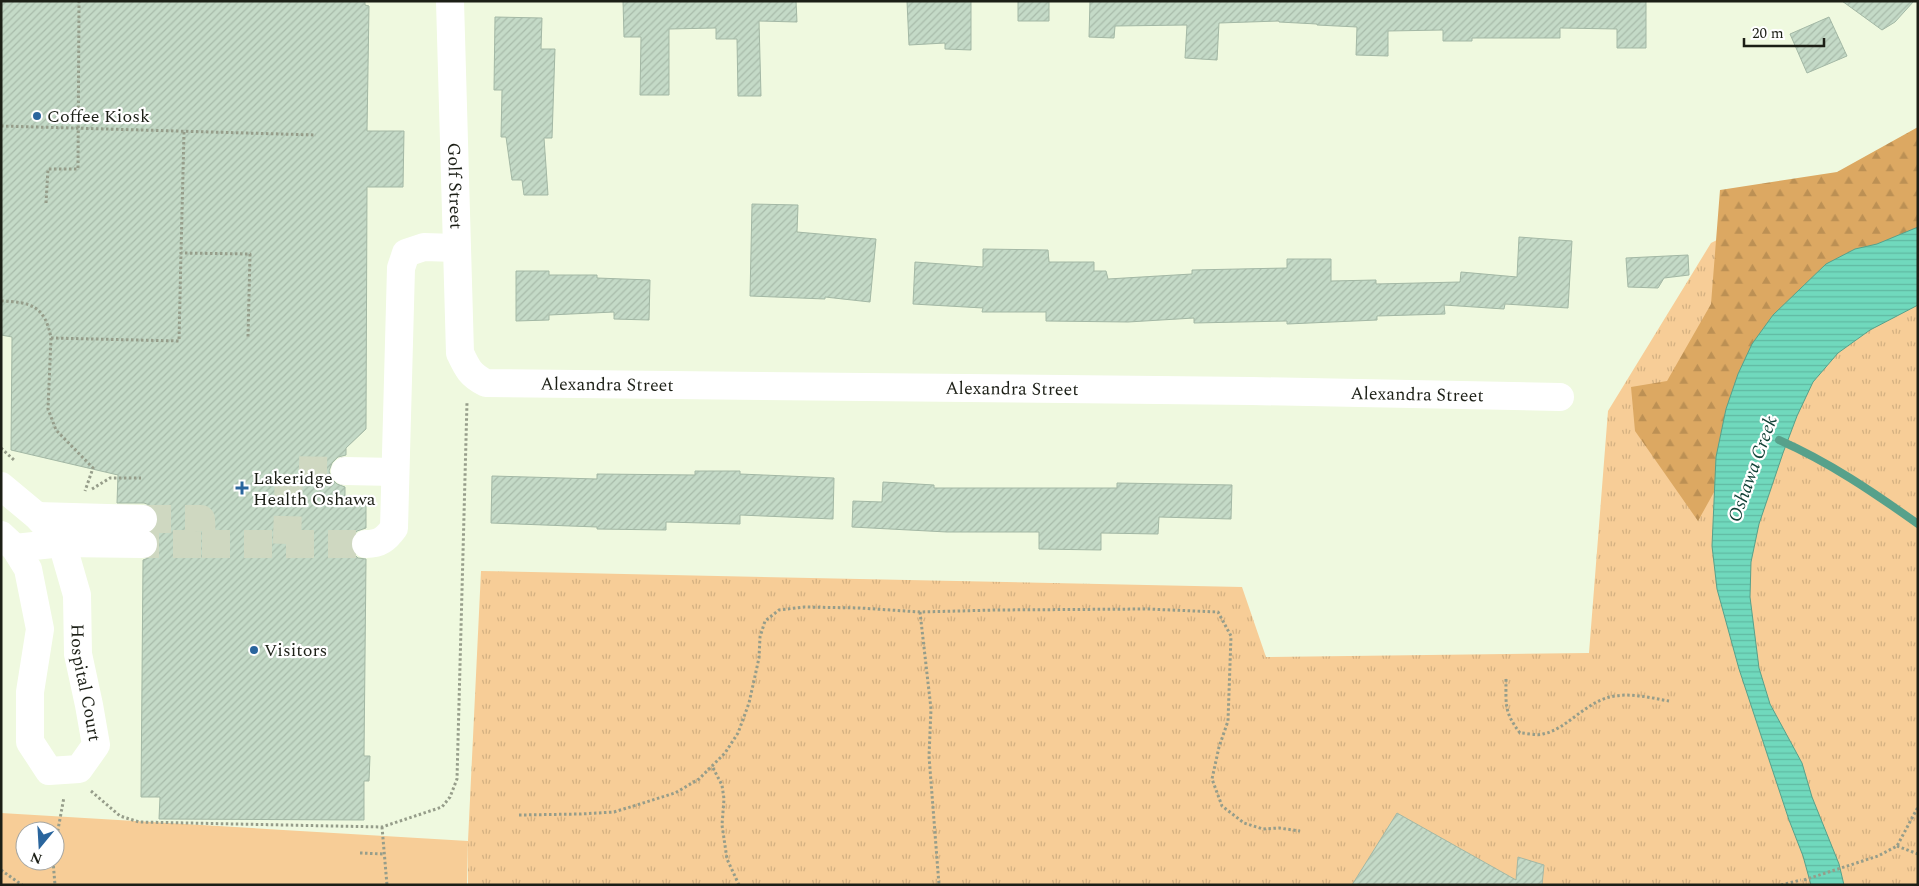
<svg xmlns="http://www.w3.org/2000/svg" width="1919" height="886" viewBox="0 0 1919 886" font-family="Spectral,serif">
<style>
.grass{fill:url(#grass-tufts)}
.forest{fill:url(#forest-firs)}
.green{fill:#f7cd97;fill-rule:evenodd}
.water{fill:url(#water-rules);stroke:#57a18b}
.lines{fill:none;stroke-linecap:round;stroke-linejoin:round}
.stream{stroke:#57a18b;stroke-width:8}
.building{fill:url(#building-hatch);stroke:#a3b8a5}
.minor-tunnel{stroke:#cfd8c1;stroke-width:28;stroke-dasharray:28 14;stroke-linecap:butt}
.path{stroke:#969d8a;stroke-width:3;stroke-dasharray:2.5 2.5;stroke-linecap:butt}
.minor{stroke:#fff;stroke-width:28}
.poi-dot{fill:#2a659d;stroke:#fff;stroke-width:2}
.labels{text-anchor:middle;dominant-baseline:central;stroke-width:4.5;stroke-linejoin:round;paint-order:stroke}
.poi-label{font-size:18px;fill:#1c1f16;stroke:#fff;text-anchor:start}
.street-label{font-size:18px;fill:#1c1f16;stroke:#fff}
.water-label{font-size:19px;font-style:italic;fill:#124237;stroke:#fff}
</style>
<defs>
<pattern id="grass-tufts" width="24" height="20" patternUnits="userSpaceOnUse" patternTransform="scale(1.25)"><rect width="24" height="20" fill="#f7cd97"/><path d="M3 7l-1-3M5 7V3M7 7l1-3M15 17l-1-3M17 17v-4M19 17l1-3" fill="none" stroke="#d3b081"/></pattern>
<pattern id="forest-firs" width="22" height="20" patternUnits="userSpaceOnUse" patternTransform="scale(1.25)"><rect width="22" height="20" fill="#dca862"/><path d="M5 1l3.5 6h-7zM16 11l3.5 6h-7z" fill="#bc9054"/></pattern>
<pattern id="water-rules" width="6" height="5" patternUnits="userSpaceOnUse" patternTransform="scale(1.25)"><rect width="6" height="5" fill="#70d9bd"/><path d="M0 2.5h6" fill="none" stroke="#60baa2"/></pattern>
<pattern id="building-hatch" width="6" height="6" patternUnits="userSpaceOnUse" patternTransform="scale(1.25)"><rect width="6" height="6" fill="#c4dac7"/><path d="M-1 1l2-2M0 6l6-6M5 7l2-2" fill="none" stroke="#a8bbaa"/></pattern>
</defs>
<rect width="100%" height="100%" fill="#eff9df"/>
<path class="grass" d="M1918,139V885H468V841L481,571L1242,587L1266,657L1589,653L1608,411L1711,243Z"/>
<path class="forest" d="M1918,127V292L1794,348L1698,521L1635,431L1631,387L1667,381L1711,304L1720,190L1837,172Z"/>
<path class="green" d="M1,813L468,841L467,885H1ZM25,831H55V861H25Z"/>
<path class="water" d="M1918,227V305L1870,330L1838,353L1813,382L1797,416L1783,453L1759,524L1751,562L1750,597L1759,668L1770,704L1802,763L1812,797L1839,864L1844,885H1811L1803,856L1789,820L1739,669L1717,589L1712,546L1716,457L1726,409L1738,374L1752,344L1773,315L1826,264L1855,249L1877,244Z"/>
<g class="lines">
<path class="stream" d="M1779,440C1829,462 1873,492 1918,524"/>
</g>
<path class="building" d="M1,1H365V5L369,6L367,131H404L403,187H367L366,429L346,448V455L338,457L332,463L329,471L332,479L337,484L345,487V496H366V528L357,531L352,537L350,544L353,553L358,558L366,559L364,756H370L369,781H364V820L159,819L160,797H141L143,560L151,557L157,552L159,544L157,537L152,531L156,527L159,520L157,512L152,506L144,503H117L118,475L11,450L12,337L1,335Z
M623,1H796L797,22L759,21L761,96H738L737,39H716V28L669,29V95H640L641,37H624Z
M907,1H971V50L945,49V43L909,45Z
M1018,1H1049V21H1018Z
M1090,1H1646V48H1617V29L1560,28V38H1472V41H1443V30L1388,31V56L1356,55L1357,27L1317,25V24L1279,22V21L1219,23L1217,60L1185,58L1187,25L1115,26L1114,38L1089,37Z
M1842,1H1914L1895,22L1882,30Z
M495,17L542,18L541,49H555L552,138H544L548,195H524L522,180H512L506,137H501L502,90H494Z
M1829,17L1847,56L1807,73L1790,34Z
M752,204L798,205L797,232L876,239L870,302L825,297V299L750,296Z
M1519,237L1572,241L1568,308L1505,304L1504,309L1444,305L1445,314L1377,316V320L1287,324V321L1194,323V318L1128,322L1046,321V312H982L983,308L913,304L915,262L983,267V249L1048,250L1049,262H1094V271H1106L1108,279L1192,274V270L1287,268V259H1331V281L1376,280V284L1460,282L1461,272L1517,277Z
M1688,255L1689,275L1664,278L1658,288L1628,287L1626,258Z
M516,271H549V275H597V278L650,280L649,320L614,319V312L549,315V320L516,321Z
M695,471H740V474L834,478L833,519L740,515V524L666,522V530L597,529V527L491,523L492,476L597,479V474L695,475Z
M883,482L934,485V488H1117V483L1232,485L1231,519L1159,517L1158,534L1101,533V550L1039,549V532H947L852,527L853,501L882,502Z
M1397,813L1516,880L1518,857L1544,865L1542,885H1352Z"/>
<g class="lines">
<path class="minor-tunnel" d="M143,519H201L202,544H143
M202,544H366
M287,544L289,470L345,471"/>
<path class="path" d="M1,126L316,135
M184,132L181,253L250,254L248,337
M46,203L48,169H78L79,1
M1,301C31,302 45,306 51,338L48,409L56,430L93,468L85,491
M51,338L179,341L181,253
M1,448L15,461
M92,489L110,478H141
M920,612L931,709L929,756L939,885
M1506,679C1506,705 1504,712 1520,733C1527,733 1537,736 1543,734C1568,729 1586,700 1615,696C1633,693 1651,698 1669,701
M713,768L722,785L724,799L722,825L727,859L739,885
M91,791L120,816L139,822L382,827L442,807L450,797L457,779L467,402
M519,815L581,814L614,812L675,793L699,779L725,753L738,733L749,703L759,658L760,637L765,621L779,610L804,607L860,608L920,612L996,610L1148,609L1218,612L1231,636L1228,721L1219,747L1212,779L1222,806L1244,823L1263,829L1279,828L1300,831
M382,827L387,885
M55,846L64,797
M1897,846L1918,854
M360,853L384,854
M53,861L55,885
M1,870L22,885
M1804,880L1878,856L1897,846L1918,807
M1781,885L1801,880"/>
<g class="minor">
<path id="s1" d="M450,1L460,353C467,368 470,375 486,383L1252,391L1560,397"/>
<path d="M345,471L395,472"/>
<path id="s2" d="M1,486L37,516L62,543L77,595L78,654L89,705L96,745L79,769L49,771L30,742V692L40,629L28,569L15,548L1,535"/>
<path d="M37,516L143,519"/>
<path d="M366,544C380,544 386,539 394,528L401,268L406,253L424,247L456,248"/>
<path d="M15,548L62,543L143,544"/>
</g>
</g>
<g class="poi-dot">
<circle cx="37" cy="116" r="5"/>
<path d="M239.5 480.5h5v5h5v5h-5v5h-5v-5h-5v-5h5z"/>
<circle cx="254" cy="650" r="5"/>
</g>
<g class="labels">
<g class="poi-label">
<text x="47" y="116">Coffee Kiosk</text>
<text x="253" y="478">Lakeridge<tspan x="253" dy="21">Health Oshawa</tspan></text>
<text x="264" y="650">Visitors</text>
</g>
<g class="street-label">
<text stroke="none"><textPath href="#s1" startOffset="185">Golf Street</textPath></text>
<text stroke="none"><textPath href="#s1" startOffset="514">Alexandra Street</textPath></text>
<text stroke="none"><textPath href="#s1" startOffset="919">Alexandra Street</textPath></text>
<text stroke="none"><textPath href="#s1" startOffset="1324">Alexandra Street</textPath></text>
<text stroke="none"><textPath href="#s2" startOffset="226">Hospital Court</textPath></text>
</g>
<g class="water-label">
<text transform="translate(1753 469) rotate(-70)">Oshawa Creek</text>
</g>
</g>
<rect width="1919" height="886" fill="none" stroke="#1c1f16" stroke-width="5"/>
<g transform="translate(40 846) rotate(198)"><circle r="24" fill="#ffffff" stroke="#a4a5a2"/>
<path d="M0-4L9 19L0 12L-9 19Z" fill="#2a659d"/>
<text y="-8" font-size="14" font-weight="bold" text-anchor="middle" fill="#1c1f16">N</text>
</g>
<path d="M1744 38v8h80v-8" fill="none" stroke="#1c1f16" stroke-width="2.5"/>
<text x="1752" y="38" font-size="15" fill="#1c1f16" stroke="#ffffff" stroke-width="4" paint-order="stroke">20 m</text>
</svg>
